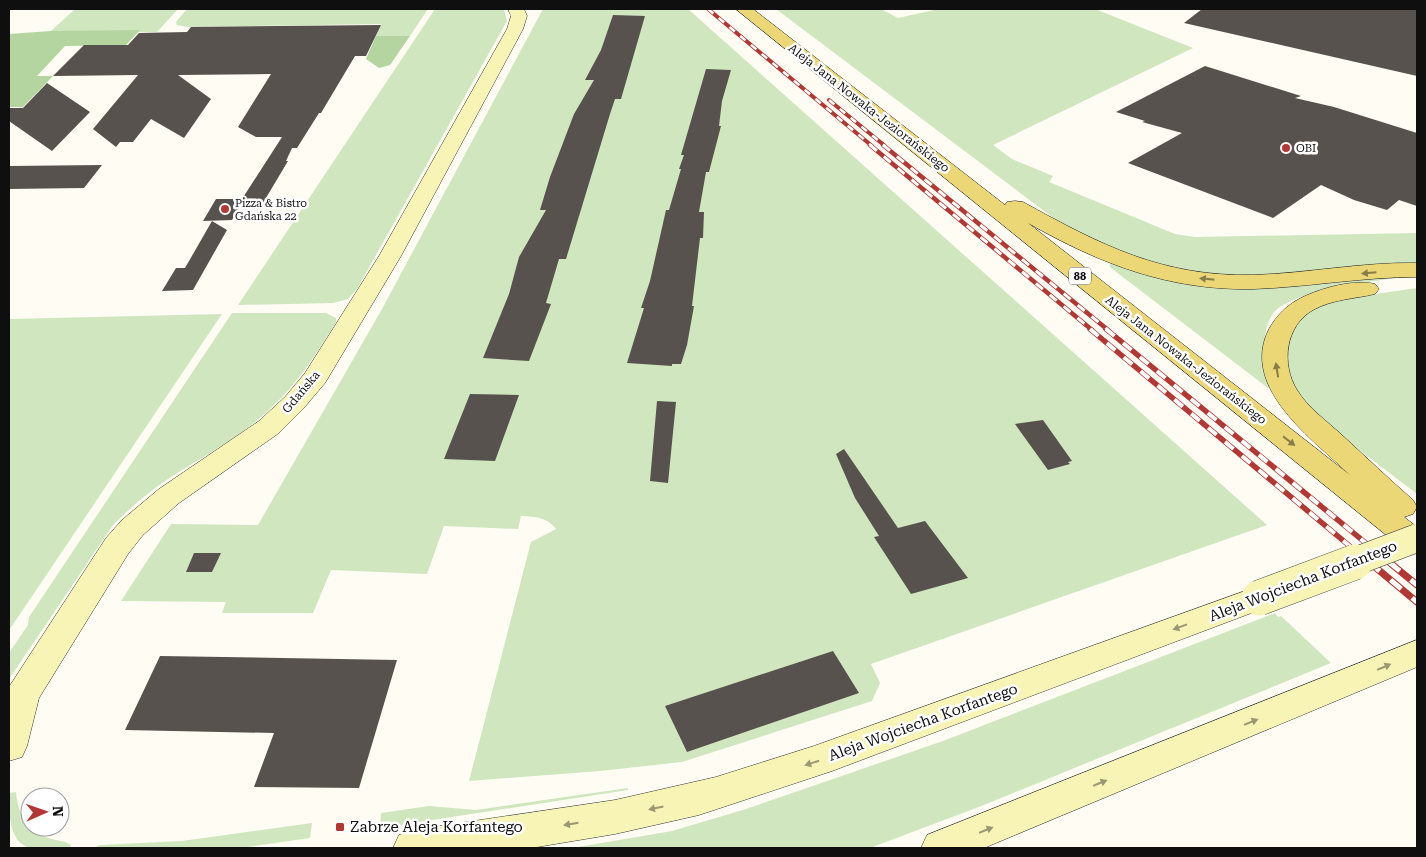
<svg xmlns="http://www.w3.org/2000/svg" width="1426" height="857" viewBox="0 0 1426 857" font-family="'Roboto Serif',serif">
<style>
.green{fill:#d0e6bf}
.forest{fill:#b4d5a0}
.building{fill:#57524d}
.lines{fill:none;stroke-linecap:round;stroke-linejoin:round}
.secondary-casing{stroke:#313131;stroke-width:1}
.primary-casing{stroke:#202020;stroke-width:1}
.secondary{fill:#f7f4b5;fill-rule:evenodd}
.primary{fill:#ebd776;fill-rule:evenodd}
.rail-far3-casing{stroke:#b23835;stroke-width:4}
.rail-far2-casing{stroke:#b23835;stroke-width:4.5}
.rail-far1-casing{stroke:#b23835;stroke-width:5.5}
.rail-casing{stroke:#b23835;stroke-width:7}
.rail-far3{stroke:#fff;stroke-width:2.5;stroke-dasharray:7;stroke-linecap:butt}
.rail-far2{stroke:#fff;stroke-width:3;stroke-dasharray:9;stroke-linecap:butt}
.rail-far1{stroke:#fff;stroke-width:4;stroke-dasharray:11;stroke-linecap:butt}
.rail{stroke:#fff;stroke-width:5;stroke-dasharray:14;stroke-linecap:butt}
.secondary-bridge-far1-casing{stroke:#313131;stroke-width:29;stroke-linecap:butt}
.secondary-bridge-casing{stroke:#313131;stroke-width:36;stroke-linecap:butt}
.secondary-bridge-far1{stroke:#f7f4b5;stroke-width:28}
.secondary-bridge{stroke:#f7f4b5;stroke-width:35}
.oneway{fill:#887d48}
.oneway2{fill:#9a9873}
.poi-dot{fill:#b23835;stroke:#fff;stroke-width:2}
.labels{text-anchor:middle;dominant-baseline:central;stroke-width:5;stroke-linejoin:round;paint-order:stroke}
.far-poi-label{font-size:11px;fill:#0f0f0f;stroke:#fff;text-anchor:start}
.shield{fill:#fff;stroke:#575757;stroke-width:1}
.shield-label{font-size:11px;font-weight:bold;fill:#0f0f0f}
.street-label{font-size:12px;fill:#0f0f0f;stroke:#fff}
.near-street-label{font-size:15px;fill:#0f0f0f;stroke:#fff}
.near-poi-label{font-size:15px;fill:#0f0f0f;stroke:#fff;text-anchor:start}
</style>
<rect width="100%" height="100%" fill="#fefcf3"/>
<path class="green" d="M75,9H178L157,32L51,31Z
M187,9H428L410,36H376L381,24L188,27L177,25L176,22Z
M435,9H504L507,21L357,289L348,299L333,303L238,305Z
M543,9H688L1267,525L871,664L880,683L872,701L682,762L600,771L469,781L531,542L556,529C547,517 536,517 521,516L518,529L444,526L427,574L331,570L313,613H222L226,602L121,601L171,524L258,525L382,309Z
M776,9H881L898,18L939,9H1095L1193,48L993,145L1012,159L1053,176L1049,182L1175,234L1195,237L1417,233V263L1270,276L1211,275L1144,264L1060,223Z
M1111,264L1160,278L1417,274V276C1386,279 1289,289 1272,315C1259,337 1267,364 1271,387L1268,388L1111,268L1109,265Z
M1417,288V494L1332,429L1306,406L1291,381L1287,364L1288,338L1301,315L1309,309L1341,299Z
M232,313H326L336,318V322C317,353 296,386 269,410C238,439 200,458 165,481C146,494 129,509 113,525L9,679V653L28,625L29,617Z
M222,314L18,617L9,630V319Z
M1275,613L1278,617L1281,616L1331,663L984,805L870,848H572L672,831L746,809L943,741Z
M628,788V790L380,828L381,813L429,806L476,810Z
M16,792C18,816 29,833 52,839C59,841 66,841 71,845L70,848C58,848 42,851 30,848C8,842 9,811 9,793Z
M312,823L310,838L241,848H94L100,845L182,841Z"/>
<path class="forest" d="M140,30L126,45L65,46L37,76H53L23,107H9V34L51,31Z
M376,36H410L390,65L379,68L366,59Z"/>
<path class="building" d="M1202,9H1417V76L1184,23Z
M613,15L645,16L621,99H615L610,114L566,259H559L546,303L551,304L529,361L483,358L509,294L519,257L546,210H540L550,177L574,114L594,80H585L601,50Z
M381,25L366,56H355L321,113H319L297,148H292L286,161H288L263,203H242L232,220L203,221L216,199H242L282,137H256L238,127L271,74L178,75L211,99L184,138L151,119L133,142H120L116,147L93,129L138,75L53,76L84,45H128L139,33L187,32L191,27Z
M1205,66L1301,96L1295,98L1334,107L1417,133V206L1399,200L1387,210L1354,200L1321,185L1273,218L1128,163L1182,133L1142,122L1145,121L1116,112Z
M706,69L731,70L722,101L719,126H721L709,172H706L699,212H704L703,238H700L692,306H694L687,345L681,364H672V366L627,363L644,308H641L650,281L666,210H669L681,169H679L684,155H681Z
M47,83L90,112L52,151L9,121V108H23Z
M102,165L84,188L9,189V166Z
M212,221L227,230L193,290L162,291L176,268H185Z
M470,394L519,395L495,461L444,459Z
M657,401L676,402L668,483L650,481Z
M1043,420L1072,461L1068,462L1070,464L1048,470L1015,424Z
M844,449L898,528L925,521L968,578L911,594L874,537L879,536L855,498L836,454Z
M194,553H221L212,572H186Z
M833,651L859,693L687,752L665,706Z
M160,656L397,660L359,788L254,787L274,733L125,730Z"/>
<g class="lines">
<defs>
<path id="secondary" d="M508,9H524L527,16L523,29L401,256L325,383L303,409L279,433L179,503L143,535L128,554L39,698L27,746L22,757L9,761V687L106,538L122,520L159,489L259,421L285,397L305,373L379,256L507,29L511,16Z
M1259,586L1270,590L1275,598L1270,606L832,771L699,815L615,834L531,848H393L399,835L413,830L615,800L716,777L814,746Z
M1417,640V667L984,848H921L927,835Z"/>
<path id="primary" d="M736,9H753L1005,205L1007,202L1015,201L1023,202C1101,245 1162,277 1254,275C1309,273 1363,262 1417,263V277C1362,277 1309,287 1254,289C1170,291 1100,264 1028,223L1350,475C1314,440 1239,388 1269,329C1277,315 1287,305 1301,298C1321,288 1354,279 1375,284L1379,289L1375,294C1354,299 1333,299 1313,310C1285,326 1281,364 1297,390C1308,408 1327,421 1343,436C1366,457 1389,479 1413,500L1417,507L1413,514L1404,517L1417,527V554L1406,551Z"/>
</defs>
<use href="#secondary" class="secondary-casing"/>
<use href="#primary" class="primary-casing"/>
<use href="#secondary" class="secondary"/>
<use href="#primary" class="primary"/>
<defs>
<path id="rail-far3" d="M708,9L872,146
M829,100L885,146"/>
<path id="rail-far2" d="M870,145L1092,330
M883,145L1108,330"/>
<path id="rail-far1" d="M1090,329L1370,563
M1106,329L1390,563"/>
<path id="rail" d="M1369,562L1417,602
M1389,562L1417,585"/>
</defs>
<use href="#rail-far3" class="rail-far3-casing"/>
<use href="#rail-far2" class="rail-far2-casing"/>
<use href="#rail-far1" class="rail-far1-casing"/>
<use href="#rail" class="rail-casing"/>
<use href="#rail-far3" class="rail-far3"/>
<use href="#rail-far2" class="rail-far2"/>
<use href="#rail-far1" class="rail-far1"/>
<use href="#rail" class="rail"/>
<defs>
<path id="secondary-bridge-far1" d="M1351,563L1417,538"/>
<path id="secondary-bridge" d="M1259,598L1355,562"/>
</defs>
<use href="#secondary-bridge-far1" class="secondary-bridge-far1-casing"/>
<use href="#secondary-bridge" class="secondary-bridge-casing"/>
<use href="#secondary-bridge-far1" class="secondary-bridge-far1"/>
<use href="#secondary-bridge" class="secondary-bridge"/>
</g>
<defs><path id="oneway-solid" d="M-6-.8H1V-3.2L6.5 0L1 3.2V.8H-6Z" transform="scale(1.25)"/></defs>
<g class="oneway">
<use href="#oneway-solid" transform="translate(1369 273) rotate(175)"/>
<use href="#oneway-solid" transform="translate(1207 279) rotate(-174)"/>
<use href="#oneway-solid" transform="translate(1277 370) rotate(-99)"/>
<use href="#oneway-solid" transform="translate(1289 441) rotate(38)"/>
</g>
<g class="oneway2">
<use href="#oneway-solid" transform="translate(1180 627) rotate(160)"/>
<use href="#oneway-solid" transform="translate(1384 667) rotate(-23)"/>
<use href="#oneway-solid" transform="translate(1251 722) rotate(-22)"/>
<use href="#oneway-solid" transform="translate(812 763) rotate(162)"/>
<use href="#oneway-solid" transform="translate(1100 783) rotate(-22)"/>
<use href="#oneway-solid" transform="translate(656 808) rotate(168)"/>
<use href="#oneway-solid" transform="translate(571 824) rotate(171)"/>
<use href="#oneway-solid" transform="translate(986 830) rotate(-22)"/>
</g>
<g class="poi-dot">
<circle cx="1286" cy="148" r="5"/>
<circle cx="225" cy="209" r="5"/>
<rect x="335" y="822" width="10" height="10" rx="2.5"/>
</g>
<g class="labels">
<g class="far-poi-label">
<text x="1296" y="148">OBI</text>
<text x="235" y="203">Pizza &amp; Bistro<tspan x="235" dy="13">Gdańska 22</tspan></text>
</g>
<rect class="shield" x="1069" y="267.5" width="22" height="17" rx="4"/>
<g class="shield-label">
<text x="1080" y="276">88</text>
</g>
<g class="street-label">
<text transform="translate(869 108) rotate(38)">Aleja Jana Nowaka-Jeziorańskiego</text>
<text transform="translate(1186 360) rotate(38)">Aleja Jana Nowaka-Jeziorańskiego</text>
<text transform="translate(301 392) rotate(-50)">Gdańska</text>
</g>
<g class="near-street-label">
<text transform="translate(1303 581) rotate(-21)">Aleja Wojciecha Korfantego</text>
<text transform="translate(923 722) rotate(-20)">Aleja Wojciecha Korfantego</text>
</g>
<g class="near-poi-label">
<text x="350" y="827">Zabrze Aleja Korfantego</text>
</g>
</g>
<rect width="1426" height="857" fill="none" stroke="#0f0f0f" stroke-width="20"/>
<g transform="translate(45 812) rotate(88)"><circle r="24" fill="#ffffff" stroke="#9f9f9f"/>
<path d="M0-4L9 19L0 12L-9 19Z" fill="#b23835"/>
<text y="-8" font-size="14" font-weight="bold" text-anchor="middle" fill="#0f0f0f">N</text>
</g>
</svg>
